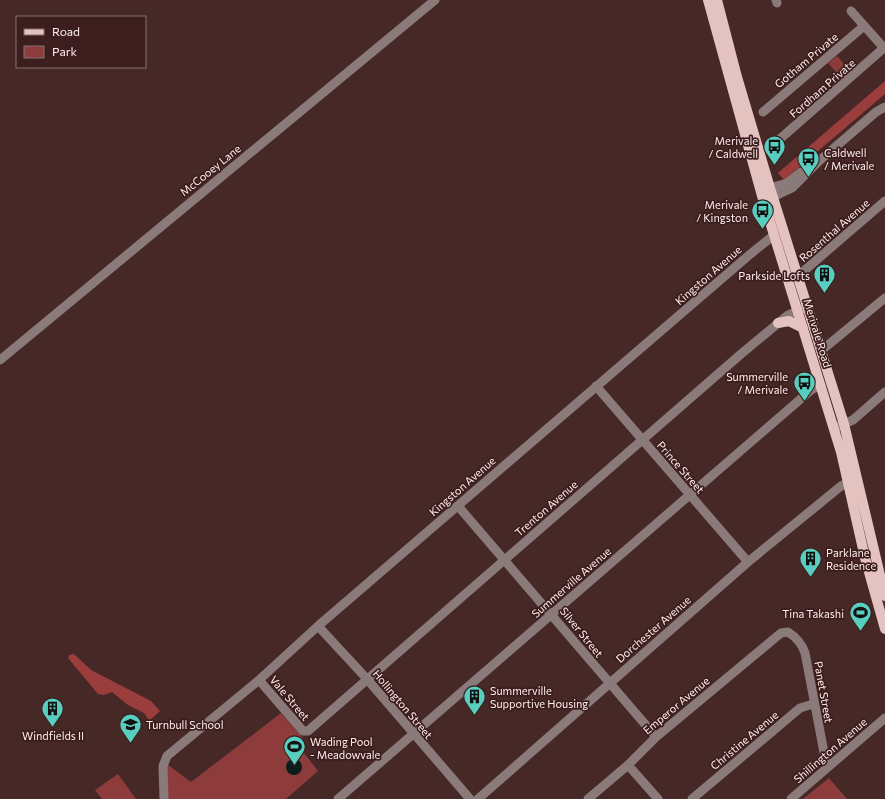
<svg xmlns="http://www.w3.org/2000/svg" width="885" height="799" viewBox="0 0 885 799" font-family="Commissioner,sans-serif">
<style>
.green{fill:#8d3c3b}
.forest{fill:#9c3d3d}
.water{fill:#0b1e1c}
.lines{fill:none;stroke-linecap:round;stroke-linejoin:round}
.minor{stroke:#8a7a79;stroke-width:9}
.major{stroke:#e4c2c0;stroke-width:10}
.labels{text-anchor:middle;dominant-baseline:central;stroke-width:3.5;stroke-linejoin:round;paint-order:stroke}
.street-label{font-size:11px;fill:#ffeeed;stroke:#3b1e1d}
.poi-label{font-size:11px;fill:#ffeeed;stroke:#3b1e1d;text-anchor:end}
</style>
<rect width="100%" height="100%" fill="#462826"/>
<path class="green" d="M837,56L851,72L842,79L828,63Z
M281,713L303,738L297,744L318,771L286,799H168L167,764L191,782Z
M118,774L136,799H102L95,790Z
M829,778L847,799H803Z"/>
<path class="forest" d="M885,81V94L784,180L778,173Z
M74,654L91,670L151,701L160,711L149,721L144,713L128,705L112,692L104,695L98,694L68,658L69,655Z"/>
<path class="water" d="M286 767a8 8 0 1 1 16 0a8 8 0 1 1-16 0Z"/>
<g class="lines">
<path class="minor" d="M776,0L777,3
M851,11L884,48
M763,112L864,26
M773,145L885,47
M766,192L770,188L787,183L801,172
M765,196L773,197L792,188L819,161L876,112L885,107
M798,276L885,201
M822,350L885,298
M0,360L435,0
M596,386L748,562
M834,428L853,420L885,392
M458,506L656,737
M318,626L367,679L470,799
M259,680L303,731H308L741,354L788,315L804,308
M628,765L658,799
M164,799L163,766L167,756L259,680L318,626L748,256L774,235
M338,799L811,390L821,385
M478,799L748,562L841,486L848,483
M588,799L628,765L656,737L781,633L788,632C796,637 802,644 805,653L827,768
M692,799L800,708L813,704
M791,799L885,718"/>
<path class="major" d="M708,0L762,196L841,452L865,558L885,629
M717,0L737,77L770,188L844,424L885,596
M778,323L789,321L803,328"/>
</g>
<defs>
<symbol id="bus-pin" viewBox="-11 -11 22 30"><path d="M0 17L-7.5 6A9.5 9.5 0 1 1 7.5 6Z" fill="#58cec1" stroke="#3b1e1d"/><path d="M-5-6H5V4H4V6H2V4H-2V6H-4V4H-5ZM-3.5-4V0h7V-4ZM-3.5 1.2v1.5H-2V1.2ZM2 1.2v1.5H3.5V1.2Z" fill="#111"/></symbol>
<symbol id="building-pin" viewBox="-11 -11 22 30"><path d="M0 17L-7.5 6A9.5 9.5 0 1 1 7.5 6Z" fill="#58cec1" stroke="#3b1e1d"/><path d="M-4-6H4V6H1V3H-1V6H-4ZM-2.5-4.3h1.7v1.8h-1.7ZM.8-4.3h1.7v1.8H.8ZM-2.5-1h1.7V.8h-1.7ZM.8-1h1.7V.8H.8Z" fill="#111"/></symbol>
<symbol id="stadium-pin" viewBox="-11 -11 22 30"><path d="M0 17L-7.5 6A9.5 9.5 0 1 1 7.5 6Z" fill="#58cec1" stroke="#3b1e1d"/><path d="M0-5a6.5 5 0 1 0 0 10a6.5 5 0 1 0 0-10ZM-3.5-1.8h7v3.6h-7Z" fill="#111"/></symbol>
<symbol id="school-pin" viewBox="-11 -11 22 30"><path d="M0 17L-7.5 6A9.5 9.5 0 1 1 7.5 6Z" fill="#58cec1" stroke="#3b1e1d"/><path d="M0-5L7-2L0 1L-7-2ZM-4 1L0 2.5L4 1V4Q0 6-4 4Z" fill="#111"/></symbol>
</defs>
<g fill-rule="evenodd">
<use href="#bus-pin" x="762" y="134" width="25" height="34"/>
<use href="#bus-pin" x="796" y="146" width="25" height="34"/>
<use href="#bus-pin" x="750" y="198" width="25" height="34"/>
<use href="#building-pin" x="812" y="262" width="25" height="34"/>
<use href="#bus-pin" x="792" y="370" width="25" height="34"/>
<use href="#building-pin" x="798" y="546" width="25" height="34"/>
<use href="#stadium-pin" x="848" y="600" width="25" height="34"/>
<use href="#building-pin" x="462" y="684" width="25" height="34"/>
<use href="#building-pin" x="40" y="696" width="25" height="34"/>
<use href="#school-pin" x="118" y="712" width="25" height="34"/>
<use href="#stadium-pin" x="282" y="734" width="25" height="34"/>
</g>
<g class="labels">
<g class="street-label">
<text transform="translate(806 60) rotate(-40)">Gotham Private</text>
<text transform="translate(822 88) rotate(-41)">Fordham Private</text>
<text transform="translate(210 170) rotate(-39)">McCooey Lane</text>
<text transform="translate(834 230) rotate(-41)">Rosenthal Avenue</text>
<text transform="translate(708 275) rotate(-41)">Kingston Avenue</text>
<text transform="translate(818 333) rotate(73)">Merivale Road</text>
<text transform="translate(681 467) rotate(49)">Prince Street</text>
<text transform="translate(462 486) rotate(-41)">Kingston Avenue</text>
<text transform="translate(546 508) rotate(-41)">Trenton Avenue</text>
<text transform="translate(571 582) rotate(-41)">Summerville Avenue</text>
<text transform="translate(653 629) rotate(-41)">Dorchester Avenue</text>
<text transform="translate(582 632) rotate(51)">Silver Street</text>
<text transform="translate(824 692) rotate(80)">Panet Street</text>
<text transform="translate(290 698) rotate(50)">Vale Street</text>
<text transform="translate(403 704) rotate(50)">Hollington Street</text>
<text transform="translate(676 705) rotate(-40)">Emperor Avenue</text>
<text transform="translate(744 740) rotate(-40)">Christine Avenue</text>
<text transform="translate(830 750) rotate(-41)">Shillington Avenue</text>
</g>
<g class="poi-label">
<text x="758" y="140">Merivale<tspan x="758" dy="13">/ Caldwell</tspan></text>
<text x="824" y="152" text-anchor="start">Caldwell<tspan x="824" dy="13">/ Merivale</tspan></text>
<text x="748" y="204">Merivale<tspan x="748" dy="13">/ Kingston</tspan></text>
<text x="810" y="275">Parkside Lofts</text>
<text x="788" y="376">Summerville<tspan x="788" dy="13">/ Merivale</tspan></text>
<text x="826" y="552" text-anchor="start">Parklane<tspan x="826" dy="13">Residence</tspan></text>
<text x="844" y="613">Tina Takashi</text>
<text x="490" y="690" text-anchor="start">Summerville<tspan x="490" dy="13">Supportive Housing</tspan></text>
<text x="146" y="724" text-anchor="start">Turnbull School</text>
<text x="53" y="735" text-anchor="middle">Windfields II</text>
<text x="310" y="741" text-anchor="start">Wading Pool<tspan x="310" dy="13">- Meadowvale</tspan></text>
</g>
</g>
<rect x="16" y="16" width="130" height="52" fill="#3b1e1d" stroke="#897170"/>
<rect x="24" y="29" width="20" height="6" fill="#e4c2c0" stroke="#897170"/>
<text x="52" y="36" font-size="12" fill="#ffeeed">Road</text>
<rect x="24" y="46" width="20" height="12" fill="#8d3c3b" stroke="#897170"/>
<text x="52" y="56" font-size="12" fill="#ffeeed">Park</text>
</svg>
